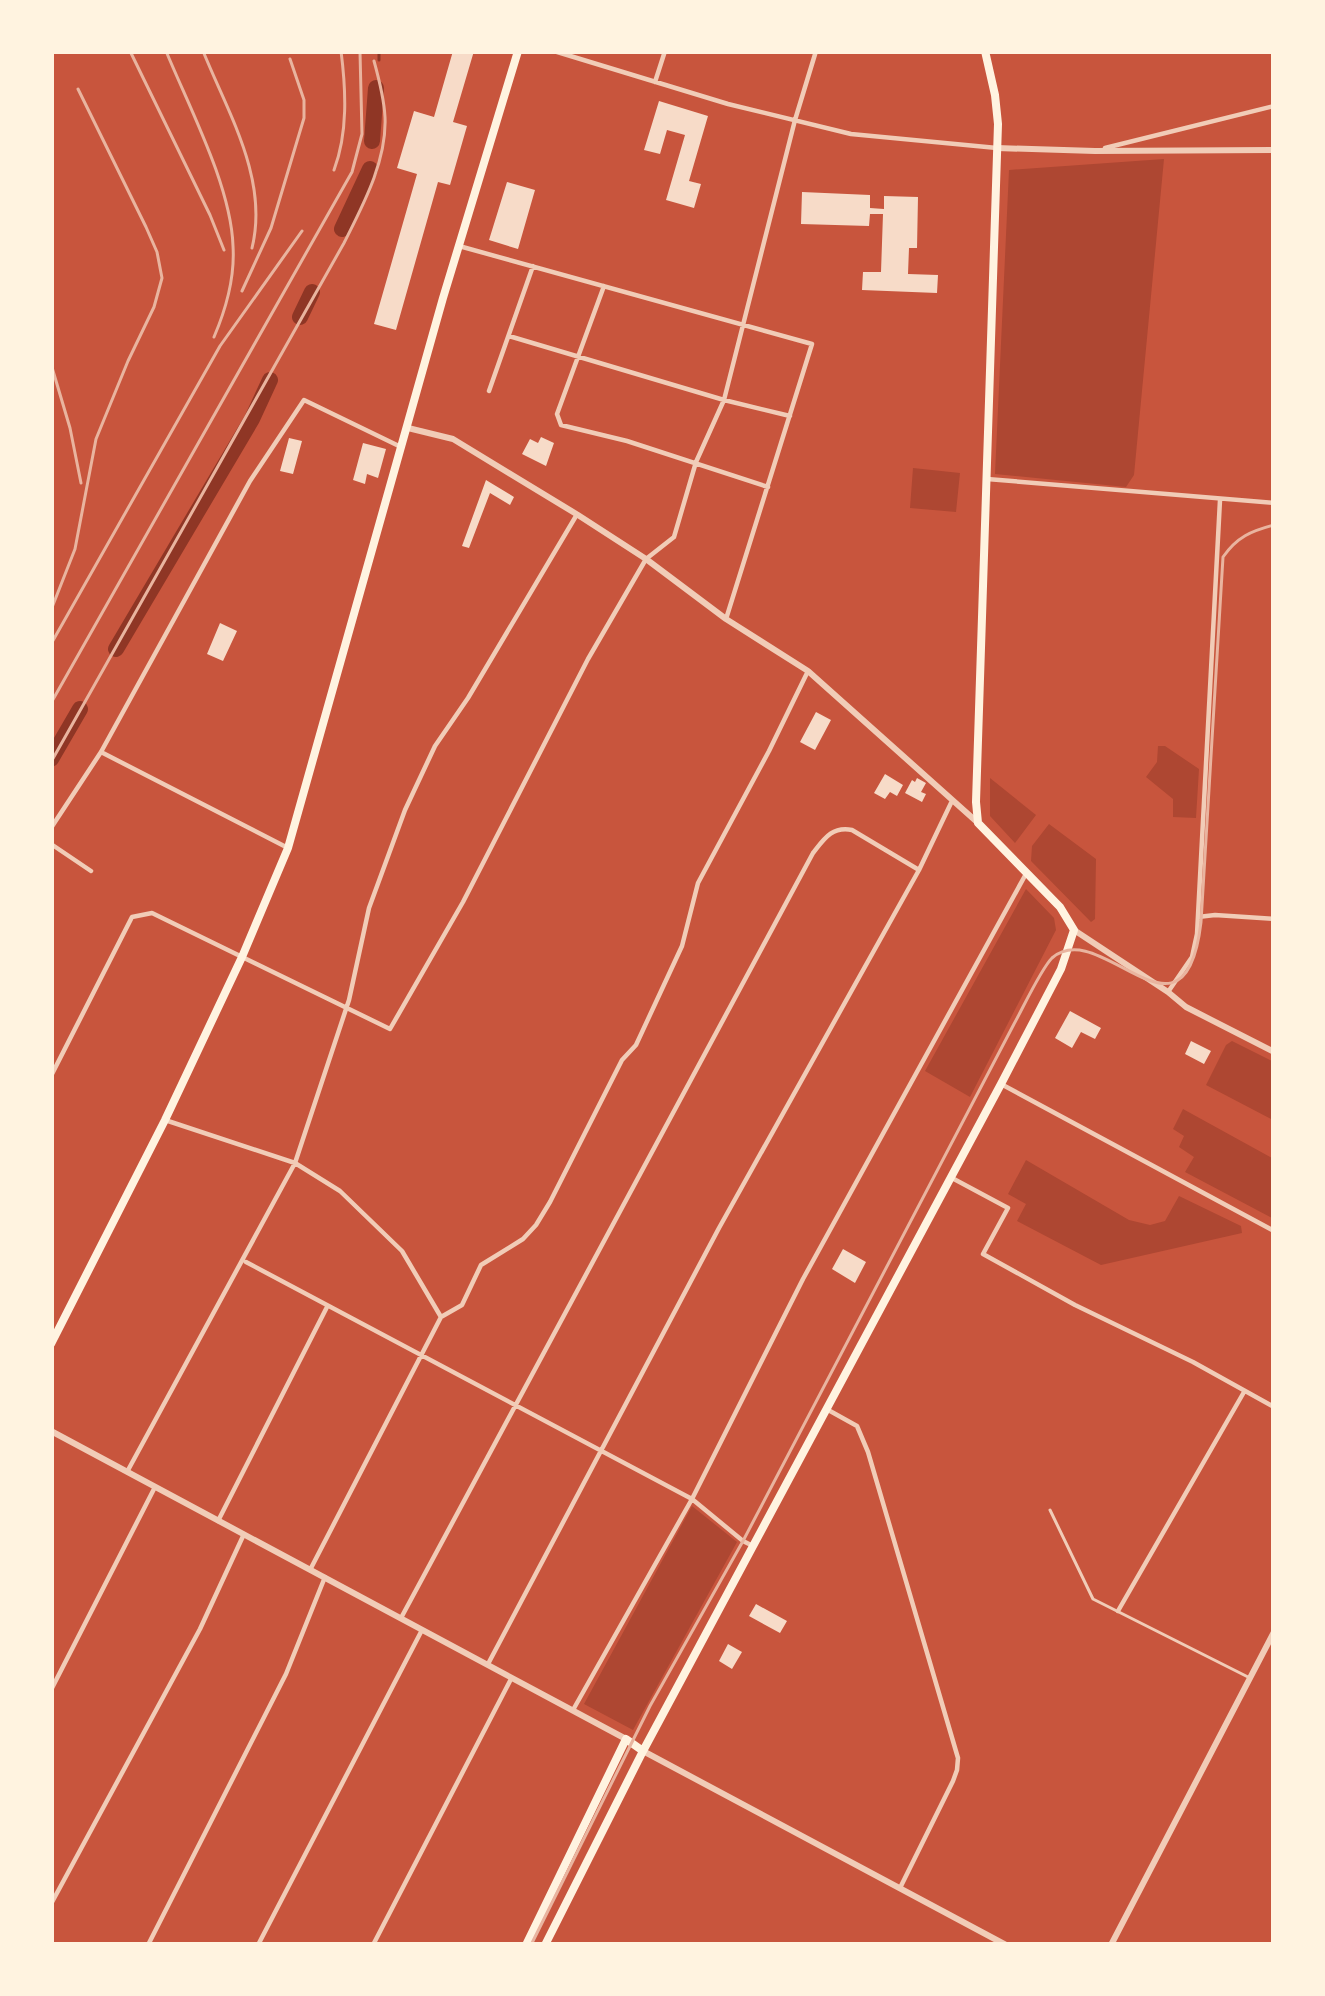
<svg xmlns="http://www.w3.org/2000/svg" width="1325" height="1996" viewBox="0 0 1325 1996" font-family="'Sofia Sans Condensed',sans-serif">
<style>
.green{fill:#ae4732}
.lines{fill:none;stroke-linecap:round;stroke-linejoin:round}
.stream{stroke:#8f3625;stroke-width:3}
.river{stroke:#8f3625;stroke-width:16}
.building{fill:#f7dbc8}
.service{stroke:#f1ccb7;stroke-width:3}
.minor{stroke:#f1ccb7;stroke-width:4.5}
.tertiary{stroke:#f1ccb7;stroke-width:6}
.secondary{stroke:#fff3e0;stroke-width:8}
.tram{stroke:#e9b49f;stroke-width:3}
.rail{stroke:#e9b49f;stroke-width:3}
</style>
<rect width="100%" height="100%" fill="#c8553d"/>
<path class="green" d="M1164,159L1134,475L1126,487L995,474L1009,170Z
M913,468L960,473L956,512L910,508Z
M1158,746H1165L1199,769L1196,818L1173,817V799L1146,777L1157,762Z
M990,778L1036,815L1015,843L990,816Z
M1049,824L1096,859L1095,919L1091,922L1031,861L1032,846Z
M1026,889L1054,918L1056,930L970,1097L925,1071Z
M1232,1041L1274,1062L1273,1120L1206,1085L1226,1045Z
M1183,1109L1274,1159V1219L1185,1172L1194,1157L1179,1147L1184,1136L1173,1129Z
M1026,1160L1129,1220L1150,1225L1165,1221L1179,1196L1241,1226L1242,1233L1101,1265L1017,1221L1026,1204L1008,1194Z
M692,1506L737,1542L633,1730L584,1704Z"/>
<g class="lines">
<path class="stream" d="M379,60V51"/>
<path class="river" d="M372,141L376,88
M342,229L370,169
M300,317L312,292
M116,649L252,419L270,380
M51,759L80,709"/>
</g>
<path class="building" d="M453,51H474L453,122L467,126L450,185L438,182L396,330L374,324L417,174L397,168L414,111L434,117Z
M659,101L708,116L689,181L701,184L694,208L666,200L685,135L667,130L660,154L644,150Z
M507,182L535,190L518,249L489,240Z
M802,192L870,195V208L884,209V196L918,197L917,248H909L908,274L938,275L937,293L862,290L863,272H881L883,214H870L869,226L801,224Z
M541,437L554,443L546,466L522,454L530,439L538,443Z
M289,438L302,441L293,474L280,471Z
M363,443L386,449L378,478L367,474L365,484L353,480Z
M486,480L514,497L510,505L490,493L469,548L462,546Z
M220,623L237,631L223,661L207,654Z
M816,712L831,720L815,750L800,742Z
M885,774L903,785L897,796L890,792L885,799L874,793Z
M917,778L926,783L921,792L926,794L922,802L905,793L912,780L915,782Z
M1070,1011L1101,1028L1095,1039L1081,1032L1072,1048L1055,1038Z
M1191,1041L1211,1051L1204,1064L1185,1054Z
M843,1249L866,1262L855,1283L832,1269Z
M756,1604L787,1621L780,1633L749,1616Z
M728,1644L742,1652L732,1669L719,1661Z"/>
<g class="lines">
<path class="service" d="M1050,1510L1093,1599L1248,1677"/>
<path class="minor" d="M554,51L728,104L851,134L997,148
M655,82L665,51
M1105,148L1274,106
M459,246L812,344L726,619
M604,286L557,414L561,425L627,441L768,487
M509,336L724,400L790,416
M489,391L533,266
M987,479L1274,503
M101,752L288,848
M51,828L101,752L250,481L304,400L401,447
M51,844L91,871
M1198,917L1215,915L1274,919
M1168,992L1192,957L1197,934L1220,500
M51,1076L132,917L152,913L390,1029L463,902L588,659L646,559L674,537L696,462L724,400L795,120L816,51
M1001,1084L1274,1231
M165,1120L295,1163L340,1191L402,1251L441,1317
M952,1178L1008,1208L983,1254L1075,1305L1193,1362L1274,1407
M246,1262L692,1499L743,1541L753,1546
M830,1411L857,1426L868,1452L958,1758L957,1770L953,1781L900,1888
M127,1472L295,1163L349,1000L369,908L405,810L435,746L468,698L576,516
M218,1521L327,1307
M310,1570L441,1317L462,1305L481,1265L523,1239L536,1225L550,1202L622,1060L636,1045L682,946L698,883L769,751L808,671
M1118,1611L1244,1392
M401,1618L813,853C824,839 832,826 852,830L919,870
M488,1664L719,1228L919,870L951,803
M51,1690L155,1487
M573,1710L692,1499L803,1279L1027,872
M51,1904L200,1629L244,1534
M148,1945L286,1674L325,1577
M258,1945L422,1630
M373,1945L511,1679"/>
<path class="tertiary" d="M997,148L1095,151L1274,150
M408,428L453,439L578,515L646,559L726,619L808,671L977,822
M1074,930L1168,992L1186,1007L1274,1052
M51,1431L626,1739
M643,1751L1006,1945
M1111,1945L1274,1632"/>
<path class="secondary" d="M51,1344L165,1120L242,957L288,848L443,298L518,51
M526,1945L626,1739L643,1751
M545,1945L643,1751L1001,1084L1061,969L1074,930L1060,907L978,823L976,802L998,124L995,95L985,51"/>
<path class="tram" d="M531,1945L650,1706L743,1541L1014,1024C1023,1008 1041,969 1052,958C1101,915 1185,1061 1201,922L1223,557C1237,537 1251,531 1274,525"/>
<path class="rail" d="M130,51L210,215L224,250
M166,51C189,107 231,186 233,246C235,277 226,309 214,337
M203,51C228,113 269,179 252,248
M334,170C348,133 346,90 341,51
M242,291L271,228L304,118V100L290,59
M51,364L70,428L81,483
M51,610L75,549L96,439L128,361L154,307L162,278L157,252L146,227L78,89
M51,644L220,346L302,231
M51,703L352,172L362,134L360,52
M51,762L344,243C363,205 387,161 385,117C384,98 379,79 374,61"/>
</g>
<rect width="1325" height="1996" fill="none" stroke="#fff3e0" stroke-width="108"/>
</svg>
